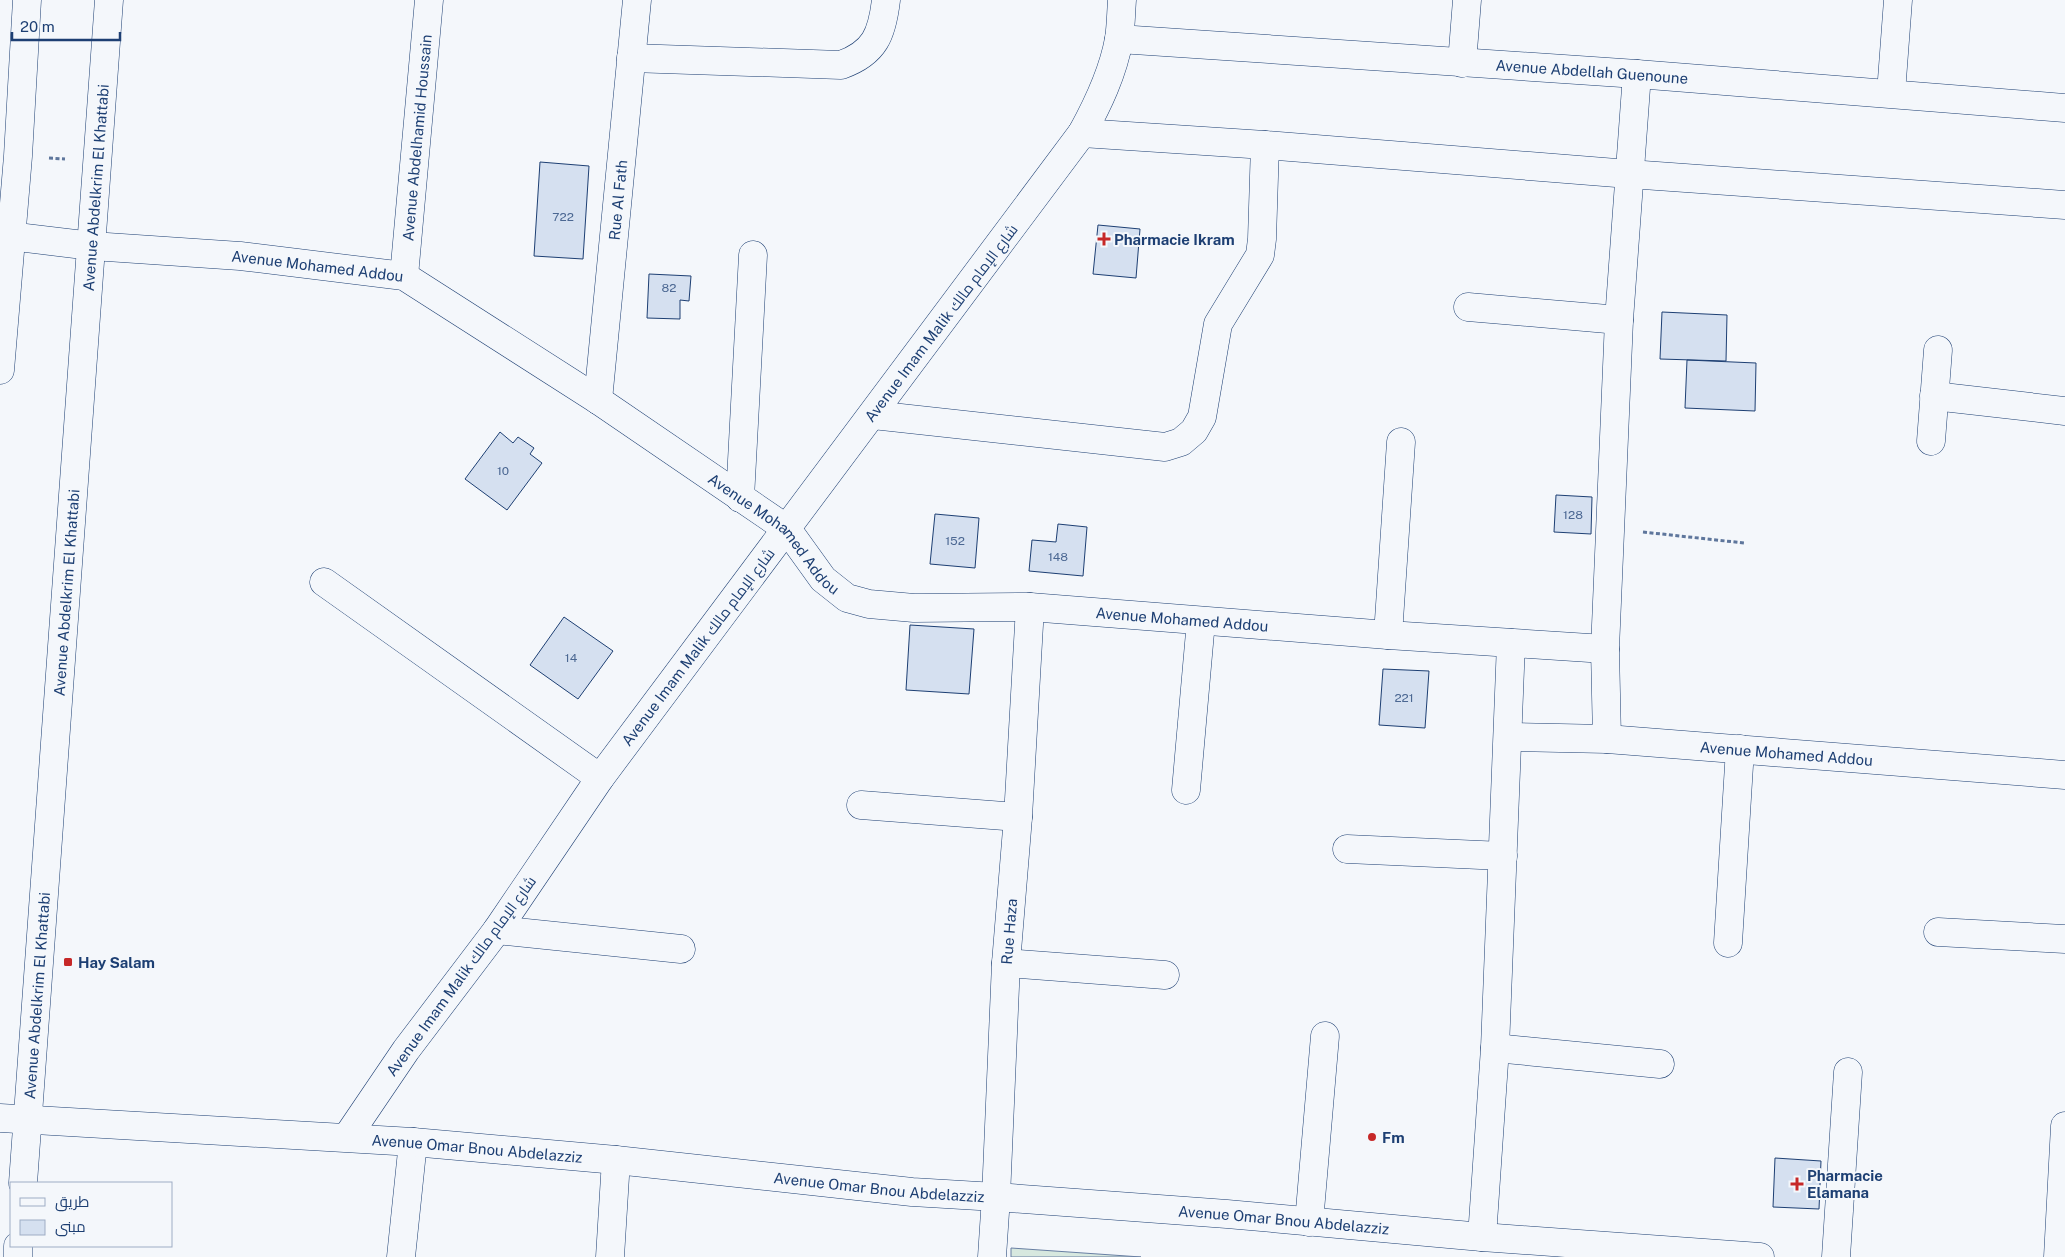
<svg xmlns="http://www.w3.org/2000/svg" width="2065" height="1257" viewBox="0 0 2065 1257" font-family="'Public Sans',Cairo,sans-serif">
<style>
.green{fill:#d7e8df;stroke:#687fa3}
.building{fill:#d5e0f0;stroke:#1d3f73}
.lines{fill:none;stroke-linecap:round;stroke-linejoin:round}
.minor-casing{stroke:#1d3f73;stroke-width:29}
.tertiary-casing{stroke:#1d3f73;stroke-width:29}
.path{stroke:#5e769c;stroke-width:3;stroke-dasharray:4 2.5;stroke-linecap:butt}
.minor{stroke:#f4f7fb;stroke-width:28}
.tertiary{stroke:#f4f7fb;stroke-width:28}
.poi-dot{fill:#c62828;stroke:#f4f7fb;stroke-width:2}
.labels{text-anchor:middle;dominant-baseline:central;stroke-width:4;stroke-linejoin:round;paint-order:stroke}
.number-label{font-size:12px;fill:#4b6792}
.street-label{font-size:15px;fill:#1d3f73;stroke:#f4f7fb}
.poi-label{font-size:15px;font-weight:bold;fill:#1d3f73;stroke:#f4f7fb;text-anchor:start}
</style>
<rect width="100%" height="100%" fill="#f4f7fb"/>
<path class="green" d="M1011,1248L1141,1257H1011Z"/>
<path class="building" d="M540,162L589,166L583,259L534,256Z
M1098,225L1140,229L1136,278L1093,274Z
M649,274L691,276L689,301L680,300V319L647,318Z
M1662,312L1727,315L1726,361L1660,359Z
M1687,360L1756,363L1755,411L1685,408Z
M500,432L513,443L518,437L534,448L530,454L542,463L507,510L465,479Z
M1556,495L1592,497L1591,534L1554,532Z
M935,514L979,518L975,568L930,564Z
M1058,524L1087,527L1083,576L1029,571L1032,540L1056,542Z
M564,617L613,651L578,699L530,665Z
M910,625L974,629L969,694L906,690Z
M1383,669L1429,671L1425,728L1379,725Z
M1775,1158L1821,1161L1819,1209L1773,1207Z"/>
<g class="lines">
<defs>
<g id="minor">
<path id="s1" d="M1119,39L1637,74L2065,108"/>
<path d="M631,58L841,65C875,53 882,34 886,0"/>
<path d="M1462,63L1467,0"/>
<path d="M1891,93L1898,0"/>
<path d="M1082,133L1265,145L1629,174L2065,205"/>
<path id="s2" d="M0,235L92,246L240,256L404,276L598,400L787,529L823,579L847,598L869,604L914,608L1030,607L1388,635L1605,649"/>
<path id="s3" d="M404,276L429,0"/>
<path d="M1468,307L1619,320"/>
<path d="M1934,396L2065,411"/>
<path id="s4" d="M598,400L637,0"/>
<path d="M873,415L1165,447L1181,442L1194,431L1202,417L1218,324L1260,255L1262,239L1265,145"/>
<path d="M1931,441L1938,350"/>
<path d="M740,498L753,255"/>
<path d="M324,582L600,778"/>
<path d="M1388,635L1401,442"/>
<path id="s5" d="M1508,737L1607,739L2065,775"/>
<path d="M1607,739L1605,649L1619,320L1637,74"/>
<path d="M1186,790L1201,621"/>
<path d="M861,805L1018,817"/>
<path d="M1347,849L1503,856"/>
<path d="M497,930L681,949"/>
<path d="M1938,932L2065,939"/>
<path d="M1728,943L1740,749"/>
<path d="M1006,963L1165,975"/>
<path d="M1495,1048L1660,1064"/>
<path d="M347,1137L406,1050L497,930L600,778L1082,133C1098,104 1113,73 1119,39C1121,26 1121,13 1122,0"/>
<path d="M1309,1222L1325,1036"/>
<path d="M1482,1237L1495,1048L1511,643"/>
<path d="M401,1257L413,1142"/>
<path d="M610,1257L616,1160"/>
<path id="s6" d="M992,1257L996,1197L1006,963L1018,817L1030,607"/>
<path d="M1836,1257L1848,1072"/>
<path d="M2058,1257L2065,1126"/>
</g>
<g id="tertiary">
<path d="M0,370L18,156L27,0"/>
<path id="s7" d="M0,1118L413,1142L616,1160L912,1192L996,1197L1227,1214L1482,1237L1760,1257"/>
<path id="s8" d="M23,1183L109,0"/>
<path d="M18,1257V1246"/>
</g>
</defs>
<use href="#minor" class="minor-casing"/>
<use href="#tertiary" class="tertiary-casing"/>
<path class="path" d="M49,158L65,159
M1643,532L1744,543"/>
<use href="#minor" class="minor"/>
<use href="#tertiary" class="tertiary"/>
</g>
<g class="poi-dot">
<path d="M1101.5 231.5h5v5h5v5h-5v5h-5v-5h-5v-5h5z"/>
<rect x="63" y="957" width="10" height="10" rx="2.5"/>
<circle cx="1372" cy="1137" r="5"/>
<path d="M1794.5 1176.5h5v5h5v5h-5v5h-5v-5h-5v-5h5z"/>
</g>
<g class="labels">
<g class="number-label">
<text x="563" y="217">722</text>
<text x="669" y="288">82</text>
<text x="503" y="471">10</text>
<text x="1573" y="515">128</text>
<text x="955" y="541">152</text>
<text x="1058" y="557">148</text>
<text x="571" y="658">14</text>
<text x="1404" y="698">221</text>
</g>
<g class="street-label">
<text stroke="none"><textPath href="#s1" startOffset="474">Avenue Abdellah Guenoune</textPath></text>
<text stroke="none"><textPath href="#s3" startOffset="139">Avenue Abdelhamid Houssain</textPath></text>
<text stroke="none"><textPath href="#s8" startOffset="998">Avenue Abdelkrim El Khattabi</textPath></text>
<text stroke="none"><textPath href="#s4" startOffset="201">Rue Al Fath</textPath></text>
<text stroke="none"><textPath href="#s2" startOffset="319">Avenue Mohamed Addou</textPath></text>
<text transform="translate(941 323) rotate(-53)">Avenue Imam Malik شارع الإمام مالك</text>
<text stroke="none"><textPath href="#s2" startOffset="859">Avenue Mohamed Addou</textPath></text>
<text stroke="none"><textPath href="#s8" startOffset="592">Avenue Abdelkrim El Khattabi</textPath></text>
<text stroke="none"><textPath href="#s2" startOffset="1294">Avenue Mohamed Addou</textPath></text>
<text transform="translate(698 647) rotate(-53)">Avenue Imam Malik شارع الإمام مالك</text>
<text stroke="none"><textPath href="#s5" startOffset="279">Avenue Mohamed Addou</textPath></text>
<text stroke="none"><textPath href="#s6" startOffset="326">Rue Haza</textPath></text>
<text transform="translate(461 976) rotate(-54)">Avenue Imam Malik شارع الإمام مالك</text>
<text stroke="none"><textPath href="#s8" startOffset="188">Avenue Abdelkrim El Khattabi</textPath></text>
<text stroke="none"><textPath href="#s7" startOffset="478">Avenue Omar Bnou Abdelazziz</textPath></text>
<text stroke="none"><textPath href="#s7" startOffset="882">Avenue Omar Bnou Abdelazziz</textPath></text>
<text stroke="none"><textPath href="#s7" startOffset="1288">Avenue Omar Bnou Abdelazziz</textPath></text>
</g>
<g class="poi-label">
<text x="1114" y="239">Pharmacie Ikram</text>
<text x="78" y="962">Hay Salam</text>
<text x="1382" y="1137">Fm</text>
<text x="1807" y="1175">Pharmacie<tspan x="1807" dy="17">Elamana</tspan></text>
</g>
</g>
<rect x="10" y="1182" width="162" height="65" fill="#f4f7fb" stroke="#9eadc5"/>
<rect x="20" y="1198" width="25" height="8" fill="#f4f7fb" stroke="#9eadc5"/>
<text x="55" y="1207" font-size="15" fill="#1d3f73">طريق</text>
<rect x="20" y="1220" width="25" height="15" fill="#d5e0f0" stroke="#9eadc5"/>
<text x="55" y="1232" font-size="15" fill="#1d3f73">مبنى</text>
<path d="M12 32v8h108v-8" fill="none" stroke="#1d3f73" stroke-width="2.5"/>
<text x="20" y="32" font-size="15" fill="#1d3f73" stroke="#f4f7fb" stroke-width="4" paint-order="stroke">20 m</text>
</svg>
